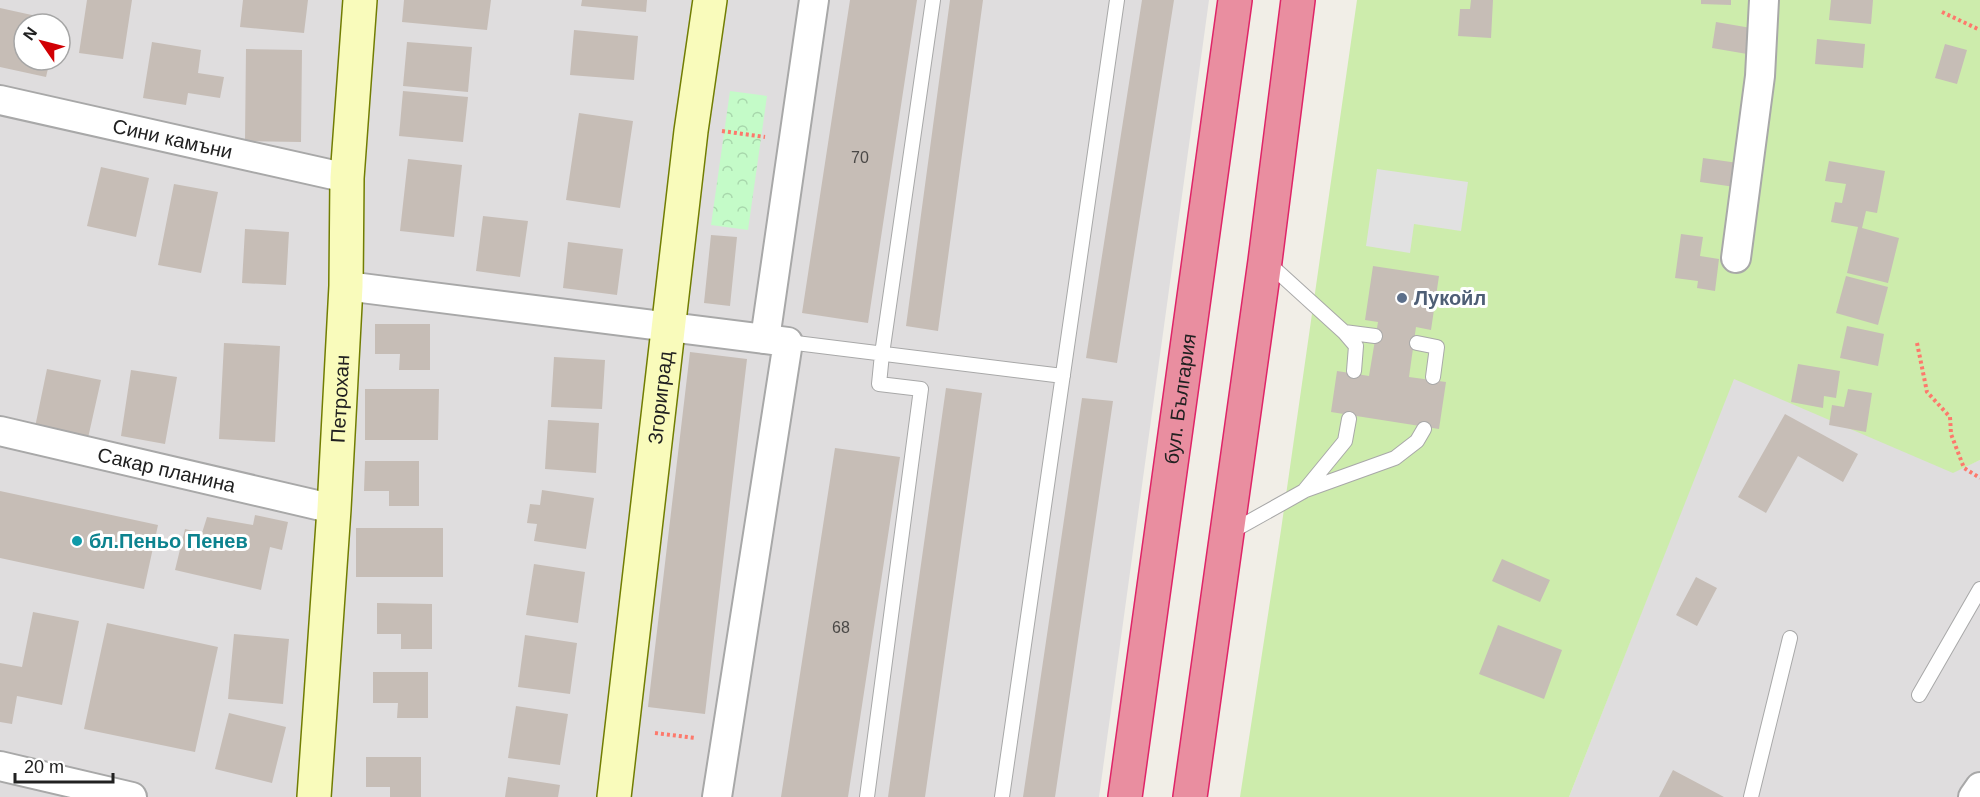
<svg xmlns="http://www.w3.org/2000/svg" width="1980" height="797" viewBox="0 0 1980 797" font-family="Helvetica,sans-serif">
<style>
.residential{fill:#dfddde;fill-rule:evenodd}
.grass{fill:#cdecac}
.park{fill:url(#park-crowns)}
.parking{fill:#e1e1e1}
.building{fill:#c6bdb6}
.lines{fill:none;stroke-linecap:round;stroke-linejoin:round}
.lane-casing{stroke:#a8a8a8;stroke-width:16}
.street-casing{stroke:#a8a8a8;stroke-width:32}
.secondary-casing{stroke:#717d02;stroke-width:36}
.highway-casing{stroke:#df2467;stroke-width:36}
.path{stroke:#fd796c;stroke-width:4;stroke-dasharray:3 3;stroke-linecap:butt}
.lane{stroke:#fff;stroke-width:14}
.street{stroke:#fff;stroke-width:28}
.secondary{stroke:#f9fbbb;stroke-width:33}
.highway{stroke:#e98ea0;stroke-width:33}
.service-dot{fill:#5c6f8a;stroke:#fff;stroke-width:2}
.culture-dot{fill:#0f9aa8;stroke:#fff;stroke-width:2}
.labels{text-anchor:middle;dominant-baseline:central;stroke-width:6;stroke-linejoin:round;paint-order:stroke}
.number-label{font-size:16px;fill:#4a4846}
.street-label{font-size:20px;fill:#212121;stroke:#fff}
.service-label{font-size:20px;font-weight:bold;fill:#4e5e75;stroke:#fff;text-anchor:start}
.culture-label{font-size:20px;font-weight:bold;fill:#0d838f;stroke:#fff;text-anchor:start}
</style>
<defs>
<pattern id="park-crowns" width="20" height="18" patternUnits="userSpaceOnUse" patternTransform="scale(1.5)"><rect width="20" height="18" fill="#c4fbc8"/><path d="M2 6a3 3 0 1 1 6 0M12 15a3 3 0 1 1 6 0" fill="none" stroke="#a8d7ac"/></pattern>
</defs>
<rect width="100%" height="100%" fill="#f1eee7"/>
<path class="residential" d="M0,0H1209L1099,797H0ZM24,24H60V60H24Z
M1357,0L1953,472L1980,460V797H1569L1733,379Z"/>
<path class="grass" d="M1357,0H1980V460L1953,473L1734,379L1569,797H1240L1281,530Z"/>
<path class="park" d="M730,91L767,96L748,230L711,225Z"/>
<path class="parking" d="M1377,169L1468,182L1461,231L1414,224L1410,253L1366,246Z"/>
<path class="building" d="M87,0H132L123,59L79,53Z
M243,0H308L304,33L240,27Z
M404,0H491L487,30L402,22Z
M582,0H647L646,12L581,6Z
M850,0H917L868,323L802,313Z
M950,0H983L938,331L906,326Z
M1142,0H1174L1117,363L1086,358Z
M1471,0H1493L1491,38L1458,36L1460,9H1470Z
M1701,0H1731V5L1701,4Z
M1831,0H1873L1871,24L1829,20Z
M0,8L59,21L58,24H24V60H50L46,77L0,67Z
M1716,22L1757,29L1753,55L1712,48Z
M574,30L638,36L634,80L570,75Z
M1817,39L1865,44L1863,68L1815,64Z
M152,42L201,50L198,73L224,77L220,98L188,93L186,105L143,98Z
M407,42L472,47L468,92L403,86Z
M1945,44L1967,50L1957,84L1935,78Z
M246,49L302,50L301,142L245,141Z
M403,91L468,97L463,142L399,136Z
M579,113L633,121L620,208L566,200Z
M1703,158L1738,163L1735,187L1700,182Z
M408,159L462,165L454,237L400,231Z
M1829,161L1885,171L1877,213L1866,211L1862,228L1899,238L1888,283L1847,273L1858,227L1831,222L1835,202L1842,203L1846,184L1825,181Z
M101,167L149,178L136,237L87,226Z
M174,184L218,192L201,273L158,265Z
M483,216L528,221L520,277L476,271Z
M245,229L289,232L286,285L242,283Z
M1681,234L1703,237L1700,256L1719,259L1715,291L1697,288L1698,281L1675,278Z
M711,235L737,237L730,306L704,303Z
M568,242L623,249L617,295L563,288Z
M1373,266L1439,276L1431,330L1416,327L1409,377L1446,382L1439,429L1331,412L1337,371L1369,376L1378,322L1365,320Z
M1846,276L1888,287L1878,325L1836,313Z
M375,324H430V370H399L400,354H375Z
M1847,326L1884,334L1878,366L1840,358Z
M224,343L280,346L275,442L219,439Z
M690,352L747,359L705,714L648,707Z
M554,357L605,360L602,409L551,407Z
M1798,364L1840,371L1836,398L1824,396L1823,408L1791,402Z
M47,369L101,380L88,438L35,427Z
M131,370L177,377L165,444L121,436Z
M946,388L982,393L925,797H888Z
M365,389H439L438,440H365Z
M1848,389L1872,393L1866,432L1829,425L1832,405L1844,407Z
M1082,398L1113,401L1055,797H1023Z
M1785,414L1858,454L1843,482L1798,456L1766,513L1738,497Z
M548,420L599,423L596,473L545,469Z
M835,448L900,457L848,797H781Z
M365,461H419V506H389V491H364Z
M542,490L594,498L586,549L534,541L537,524L527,523L530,504L540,505Z
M0,491L158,525L144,589L0,558Z
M255,515L288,522L282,550L270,547L261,590L175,570L185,529L202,533L207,517L253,525Z
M356,528H443V577H356Z
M1502,559L1550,580L1540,602L1492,581Z
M534,564L585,572L578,623L526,615Z
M1696,577L1717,588L1697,626L1676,615Z
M377,603L432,604V649H401V634H377Z
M33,612L79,621L62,705L17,696L12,724L0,722V663L22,667Z
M107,623L218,647L195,752L84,729Z
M1498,625L1562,650L1544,699L1479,674Z
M234,634L289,639L283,704L228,699Z
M525,635L577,643L570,694L518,687Z
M373,672H428V718H397L398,703H373Z
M516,706L568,714L560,765L508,758Z
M229,713L286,727L272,783L215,769Z
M366,757H421V797H390V787H366Z
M1673,770L1724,797H1659Z
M508,777L560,785L558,797H505Z"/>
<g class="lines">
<defs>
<path id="lane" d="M1267,262L1344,332L1356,346L1354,371
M1344,332L1375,336
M788,342L1063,376
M1417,343L1437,347L1433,377
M1306,490L1395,458L1417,441L1424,429
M1229,533L1304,491L1345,441L1349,419
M1919,695L1980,589
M867,797L921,389L879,384L882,354L933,0
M1002,797L1117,0
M1751,797L1790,638"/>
<g id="street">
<path id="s1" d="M0,100L347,178"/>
<path d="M1736,258L1760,76L1764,0"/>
<path d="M346,286L788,342L717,797"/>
<path d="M765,339L814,0"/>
<path id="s2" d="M0,431L334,509"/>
<path d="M0,766L132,797"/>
<path d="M1973,797L1980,787"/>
</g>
<g id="secondary">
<path id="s3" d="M314,797L334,509L346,286L347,178L360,0"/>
<path id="s4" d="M614,797L691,131L710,0"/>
</g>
<g id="highway">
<path id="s5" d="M1125,797L1235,0"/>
<path d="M1190,797L1265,261L1298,0"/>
</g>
</defs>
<use href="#lane" class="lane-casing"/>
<use href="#street" class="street-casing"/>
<use href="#secondary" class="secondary-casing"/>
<use href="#highway" class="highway-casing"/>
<path class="path" d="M1942,12L1980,30
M722,131L765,137
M1917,343L1927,392L1950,417L1951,434L1964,468L1980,478
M655,733L695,738"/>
<use href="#lane" class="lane"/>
<use href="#street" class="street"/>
<use href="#secondary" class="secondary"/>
<use href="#highway" class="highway"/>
</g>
<circle class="service-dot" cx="1402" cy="298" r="6"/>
<circle class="culture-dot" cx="77" cy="541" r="6"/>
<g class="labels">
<g class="number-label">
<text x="860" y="157">70</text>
<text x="841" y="627">68</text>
</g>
<g class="street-label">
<text stroke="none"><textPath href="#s1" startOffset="177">Сини камъни</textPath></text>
<text stroke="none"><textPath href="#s4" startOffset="402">Згориград</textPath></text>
<text stroke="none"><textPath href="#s5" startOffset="402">бул. България</textPath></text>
<text stroke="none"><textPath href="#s3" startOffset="399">Петрохан</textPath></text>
<text stroke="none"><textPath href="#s2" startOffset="171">Сакар планина</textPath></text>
</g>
<g class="service-label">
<text x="1414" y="298">Лукойл</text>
</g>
<g class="culture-label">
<text x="89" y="541">бл.Пеньо Пенев</text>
</g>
</g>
<g transform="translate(42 42) rotate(305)"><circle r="28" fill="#ffffff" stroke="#a6a6a6" stroke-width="1.5"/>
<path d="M0-4.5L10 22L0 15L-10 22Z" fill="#d10004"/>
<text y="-9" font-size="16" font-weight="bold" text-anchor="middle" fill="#212121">N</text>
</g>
<path d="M15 773v9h98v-9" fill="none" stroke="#212121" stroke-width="3"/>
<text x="24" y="773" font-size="18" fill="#212121" stroke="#ffffff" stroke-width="4.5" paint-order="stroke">20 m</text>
</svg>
